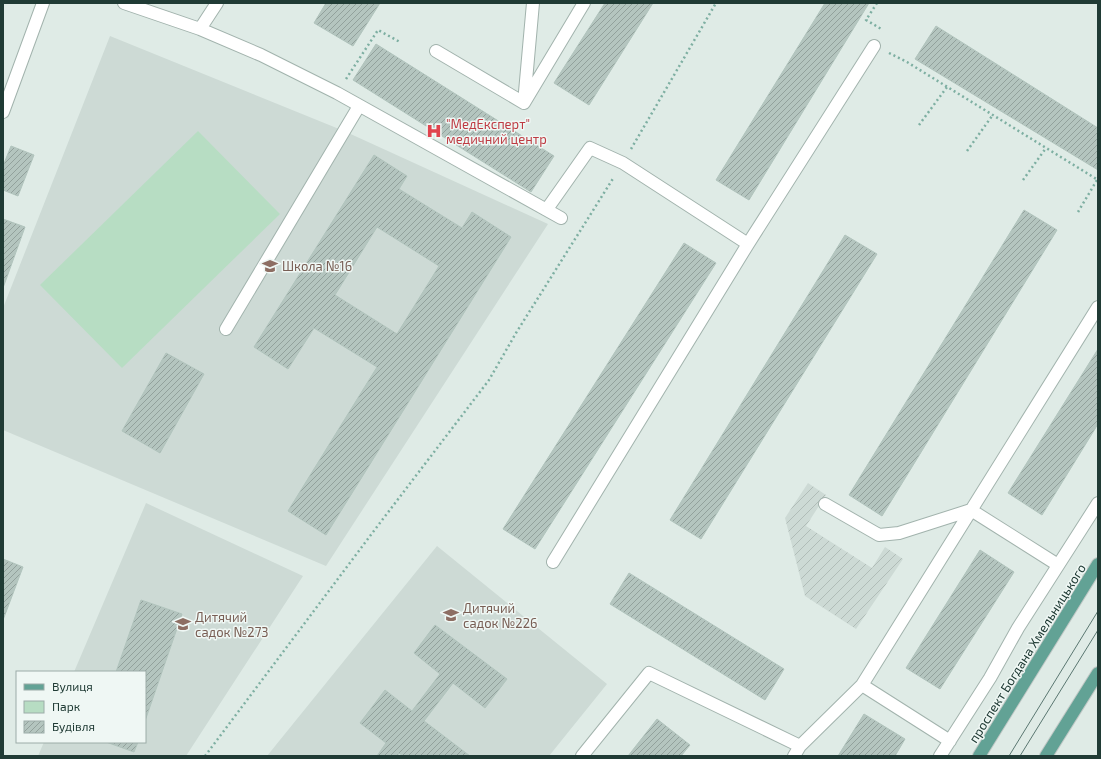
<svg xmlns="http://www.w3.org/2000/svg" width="1101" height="759" viewBox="0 0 1101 759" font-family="'Exo 2',sans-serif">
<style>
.built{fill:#cddad5}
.industrial{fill:url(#industrial-furrows)}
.green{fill:#b7ddc3}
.building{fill:url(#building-hatch);stroke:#b1c4bd;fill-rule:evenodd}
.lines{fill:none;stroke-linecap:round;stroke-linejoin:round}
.minor-casing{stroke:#a2b3ad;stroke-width:14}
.major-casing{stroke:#c1c8c6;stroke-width:14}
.path{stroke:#7eafa2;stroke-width:2.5;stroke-dasharray:2 3;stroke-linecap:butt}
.minor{stroke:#fff;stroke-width:12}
.major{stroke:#62a295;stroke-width:12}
.tram{stroke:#5a7771;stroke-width:1}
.labels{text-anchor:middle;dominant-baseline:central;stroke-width:3;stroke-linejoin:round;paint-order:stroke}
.health-label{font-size:13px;fill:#be3a42;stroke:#eff7f4;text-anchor:start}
.education-label{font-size:13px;fill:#785e54;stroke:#eff7f4;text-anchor:start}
.street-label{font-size:13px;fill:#203b35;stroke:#eff7f4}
</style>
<defs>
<pattern id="industrial-furrows" width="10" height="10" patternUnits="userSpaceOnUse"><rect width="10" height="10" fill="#cddad5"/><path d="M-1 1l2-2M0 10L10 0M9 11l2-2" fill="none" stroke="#b0bcb7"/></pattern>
<pattern id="building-hatch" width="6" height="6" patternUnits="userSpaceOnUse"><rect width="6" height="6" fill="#b4c5bf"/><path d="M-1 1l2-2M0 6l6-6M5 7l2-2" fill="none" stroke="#92a19c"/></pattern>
</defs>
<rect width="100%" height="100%" fill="#dfebe6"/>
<path class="built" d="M110,36L344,131L548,224L326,566L3,430V308Z
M146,503L303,576L186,756H38L44,742H145V672H74Z
M437,546L607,684L549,756H267Z"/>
<path class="industrial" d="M808,483L826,495L806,526L872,568L885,547L903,559L856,629L805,596L785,518Z"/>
<path class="green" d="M198,131L280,214L122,368L40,285Z"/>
<path class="building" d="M326,3H380L353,46L314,23Z
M605,3H653L589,105L554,83Z
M825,3H869L749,200L716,180Z
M936,26L1098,128V170L915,59Z
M376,44L554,156L531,192L353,80Z
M11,146L34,155L18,196L3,190V166Z
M374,155L407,176L399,189L462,228L472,212L511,237L326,535L288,511L377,367L314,328L288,369L254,347ZM377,227L439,266L397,334L335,295Z
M1024,210L1057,230L882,516L849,495Z
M3,219L25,227L3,288Z
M845,235L877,254L701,539L670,520Z
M684,243L716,263L535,549L503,529Z
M1098,349V424L1042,515L1008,493Z
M166,353L204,374L160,453L122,431Z
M980,550L1014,572L940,689L906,668Z
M3,559L23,567L3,620Z
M629,573L784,669L765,700L610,604Z
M141,600L182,614L145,721V672H116Z
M435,625L507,679L485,708L453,683L424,721L470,756H403L399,753L397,756H377L386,743L360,723L385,690L412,711L440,674L414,653Z
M864,714L905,739L895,756H838Z
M657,719L690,745L681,756H628Z
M106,742H138L134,752Z"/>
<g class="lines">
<defs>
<path id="minor" d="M124,3L200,29L261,55L337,93L561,218
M533,3L524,103L584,3
M200,29L217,3
M436,51L524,103
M3,112L43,3
M547,209L590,148L623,163L748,244
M226,329L359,106
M825,504L879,535L899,533L971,510L1058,565
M553,562L748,244L874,46
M862,685L950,741
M582,756L649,673L800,746
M794,756L800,746L862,685L1098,307
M940,756L990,678L1018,628L1098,503"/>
<path id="major" d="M979,756L1098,564
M1046,756L1098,673"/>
</defs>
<use href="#minor" class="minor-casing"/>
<use href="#major" class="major-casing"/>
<path class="path" d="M877,3L866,20L883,30
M889,53L907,62L1098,180
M346,79L378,30L400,42
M919,125L947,87
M631,149L716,3
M967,151L992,116
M1023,180L1046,148
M1078,212L1097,180
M205,756L373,532L489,380L516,333L614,177"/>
<use href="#minor" class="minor"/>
<use href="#major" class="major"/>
<path class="tram" d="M1009,756L1098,611
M1020,756L1098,630"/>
</g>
<defs>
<symbol id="hospital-bare" viewBox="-9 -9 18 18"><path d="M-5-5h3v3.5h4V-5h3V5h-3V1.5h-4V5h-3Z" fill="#e0444e" stroke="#eff7f4" stroke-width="2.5" paint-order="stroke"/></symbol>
<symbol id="school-bare" viewBox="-9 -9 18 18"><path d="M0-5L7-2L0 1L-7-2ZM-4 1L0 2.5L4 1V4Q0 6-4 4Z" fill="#8d6e63" stroke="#eff7f4" stroke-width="2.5" paint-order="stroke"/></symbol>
</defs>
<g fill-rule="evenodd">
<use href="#hospital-bare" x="423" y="120" width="22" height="22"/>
<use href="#school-bare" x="259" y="255" width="22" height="22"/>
<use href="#school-bare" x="440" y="604" width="22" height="22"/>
<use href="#school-bare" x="172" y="613" width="22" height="22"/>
</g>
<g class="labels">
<g class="health-label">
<text x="446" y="124">"МедЕксперт"<tspan x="446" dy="15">медичний центр</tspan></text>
</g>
<g class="education-label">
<text x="282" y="266">Школа №16</text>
<text x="463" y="608">Дитячий<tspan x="463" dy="15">садок №226</tspan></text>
<text x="195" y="617">Дитячий<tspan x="195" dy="15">садок №273</tspan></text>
</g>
<g class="street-label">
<text transform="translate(1027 653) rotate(-58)">проспект Богдана Хмельницького</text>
</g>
</g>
<rect width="1101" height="759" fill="none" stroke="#203b35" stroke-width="8"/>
<rect x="16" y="671" width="130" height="72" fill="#eff7f4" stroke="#9caca8"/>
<rect x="24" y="684" width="20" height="6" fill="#62a295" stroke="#9caca8"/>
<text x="52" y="691" font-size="12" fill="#203b35">Вулиця</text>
<rect x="24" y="701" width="20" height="12" fill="#b7ddc3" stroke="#9caca8"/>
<text x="52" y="711" font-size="12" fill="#203b35">Парк</text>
<rect x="24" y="721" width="20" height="12" fill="url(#building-hatch)" stroke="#9caca8"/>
<text x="52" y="731" font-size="12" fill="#203b35">Будівля</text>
</svg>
